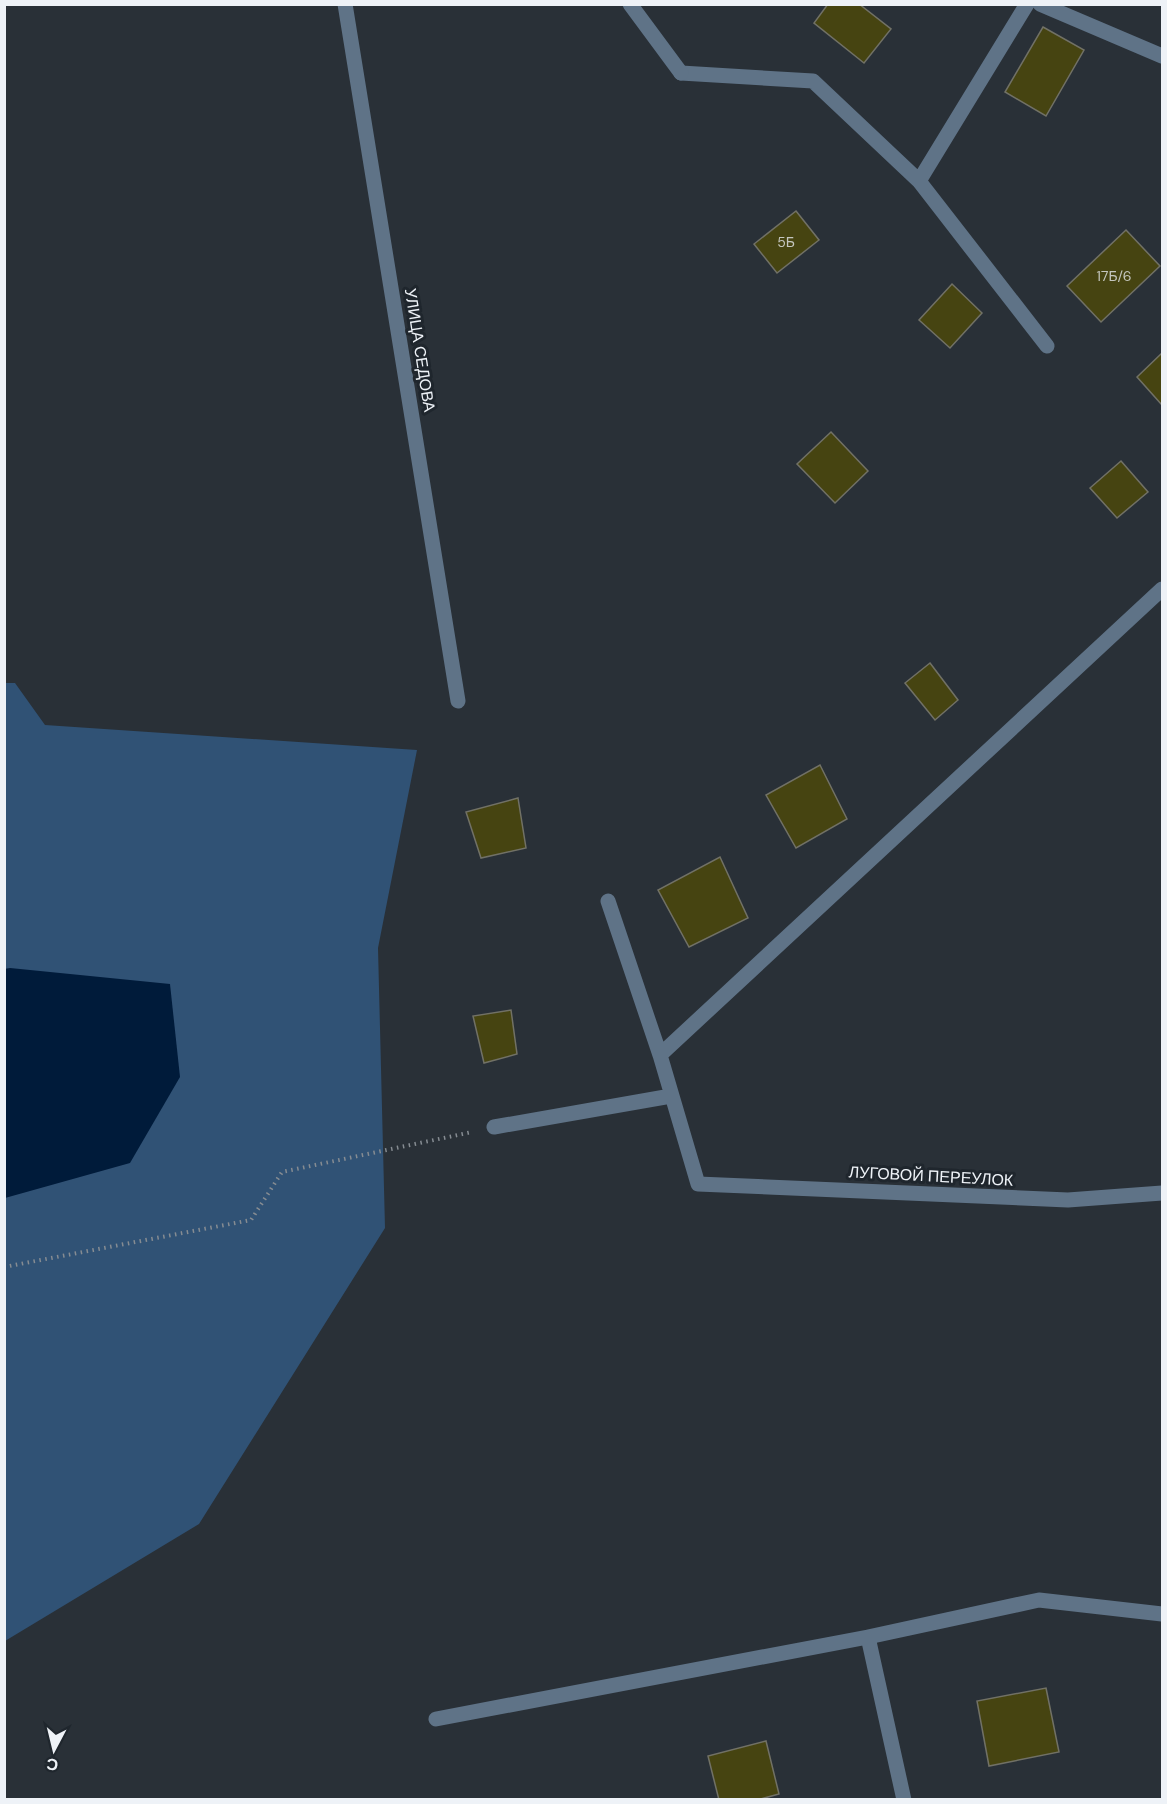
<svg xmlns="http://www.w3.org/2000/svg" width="1167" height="1804" viewBox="0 0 1167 1804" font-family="'DM Sans',sans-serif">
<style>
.green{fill:#305275}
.water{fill:#001b3a}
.building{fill:#464411;stroke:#717166;stroke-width:1.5}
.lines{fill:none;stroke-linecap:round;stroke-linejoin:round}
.path{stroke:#868c92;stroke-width:4;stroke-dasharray:1.5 4.5;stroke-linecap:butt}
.lane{stroke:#5f7387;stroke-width:15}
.street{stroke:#5f7387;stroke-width:15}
.labels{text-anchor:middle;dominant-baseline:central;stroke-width:6;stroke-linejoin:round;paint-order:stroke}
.number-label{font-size:14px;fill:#c4c6be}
.street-label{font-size:16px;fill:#eef2f7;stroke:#1f262d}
</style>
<rect width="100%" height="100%" fill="#293037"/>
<path class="green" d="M5,683H15L45,725L417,750L378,948L385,1228L199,1524L5,1641Z"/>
<path class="water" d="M10,968L170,984L180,1077L130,1163L5,1198L4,969Z"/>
<path class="building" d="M828,4H859L891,29L864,63L814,23Z
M1043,27L1084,50L1046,116L1005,92Z
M796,211L819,240L777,273L754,244Z
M1126,230L1160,266L1101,322L1067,286Z
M952,284L982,313L950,348L919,320Z
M1162,353V405L1137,377Z
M831,432L868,471L835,503L797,464Z
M1121,461L1148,492L1117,518L1090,488Z
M930,663L958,700L935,720L905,683Z
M820,765L847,819L796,848L766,795Z
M518,798L526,848L481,858L466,812Z
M720,857L748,918L689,947L658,890Z
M511,1010L517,1054L484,1063L473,1016Z
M1046,1688L1059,1752L989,1766L977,1701Z
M766,1741L779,1794L757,1800H719L708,1756Z"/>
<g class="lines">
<path class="path" d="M4,1267L251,1220L282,1172L472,1132"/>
<path class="lane" d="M1040,4L1162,56
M681,73L813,81L919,181L1047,346
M919,181L1027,4"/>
<path class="street" d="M345,4L458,701
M630,4L681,73
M1162,589L660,1055L698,1184L1068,1200L1162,1193
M608,901L660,1055
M494,1127L671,1096
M436,1719L868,1637
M904,1800L868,1637L1039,1600L1162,1614"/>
</g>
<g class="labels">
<g class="number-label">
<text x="786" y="242">5Б</text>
<text x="1114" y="276">17Б/6</text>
</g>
<g class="street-label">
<text transform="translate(420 350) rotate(81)">УЛИЦА СЕДОВА</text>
<text transform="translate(931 1176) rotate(3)">ЛУГОВОЙ ПЕРЕУЛОК</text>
</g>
</g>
<rect width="1167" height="1804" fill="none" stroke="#eef2f7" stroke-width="12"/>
<g transform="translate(54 1750) rotate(187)" stroke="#1f262d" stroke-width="4.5" paint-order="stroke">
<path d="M0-4.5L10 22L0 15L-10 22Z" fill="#eef2f7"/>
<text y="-9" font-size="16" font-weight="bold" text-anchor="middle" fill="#eef2f7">С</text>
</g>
</svg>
